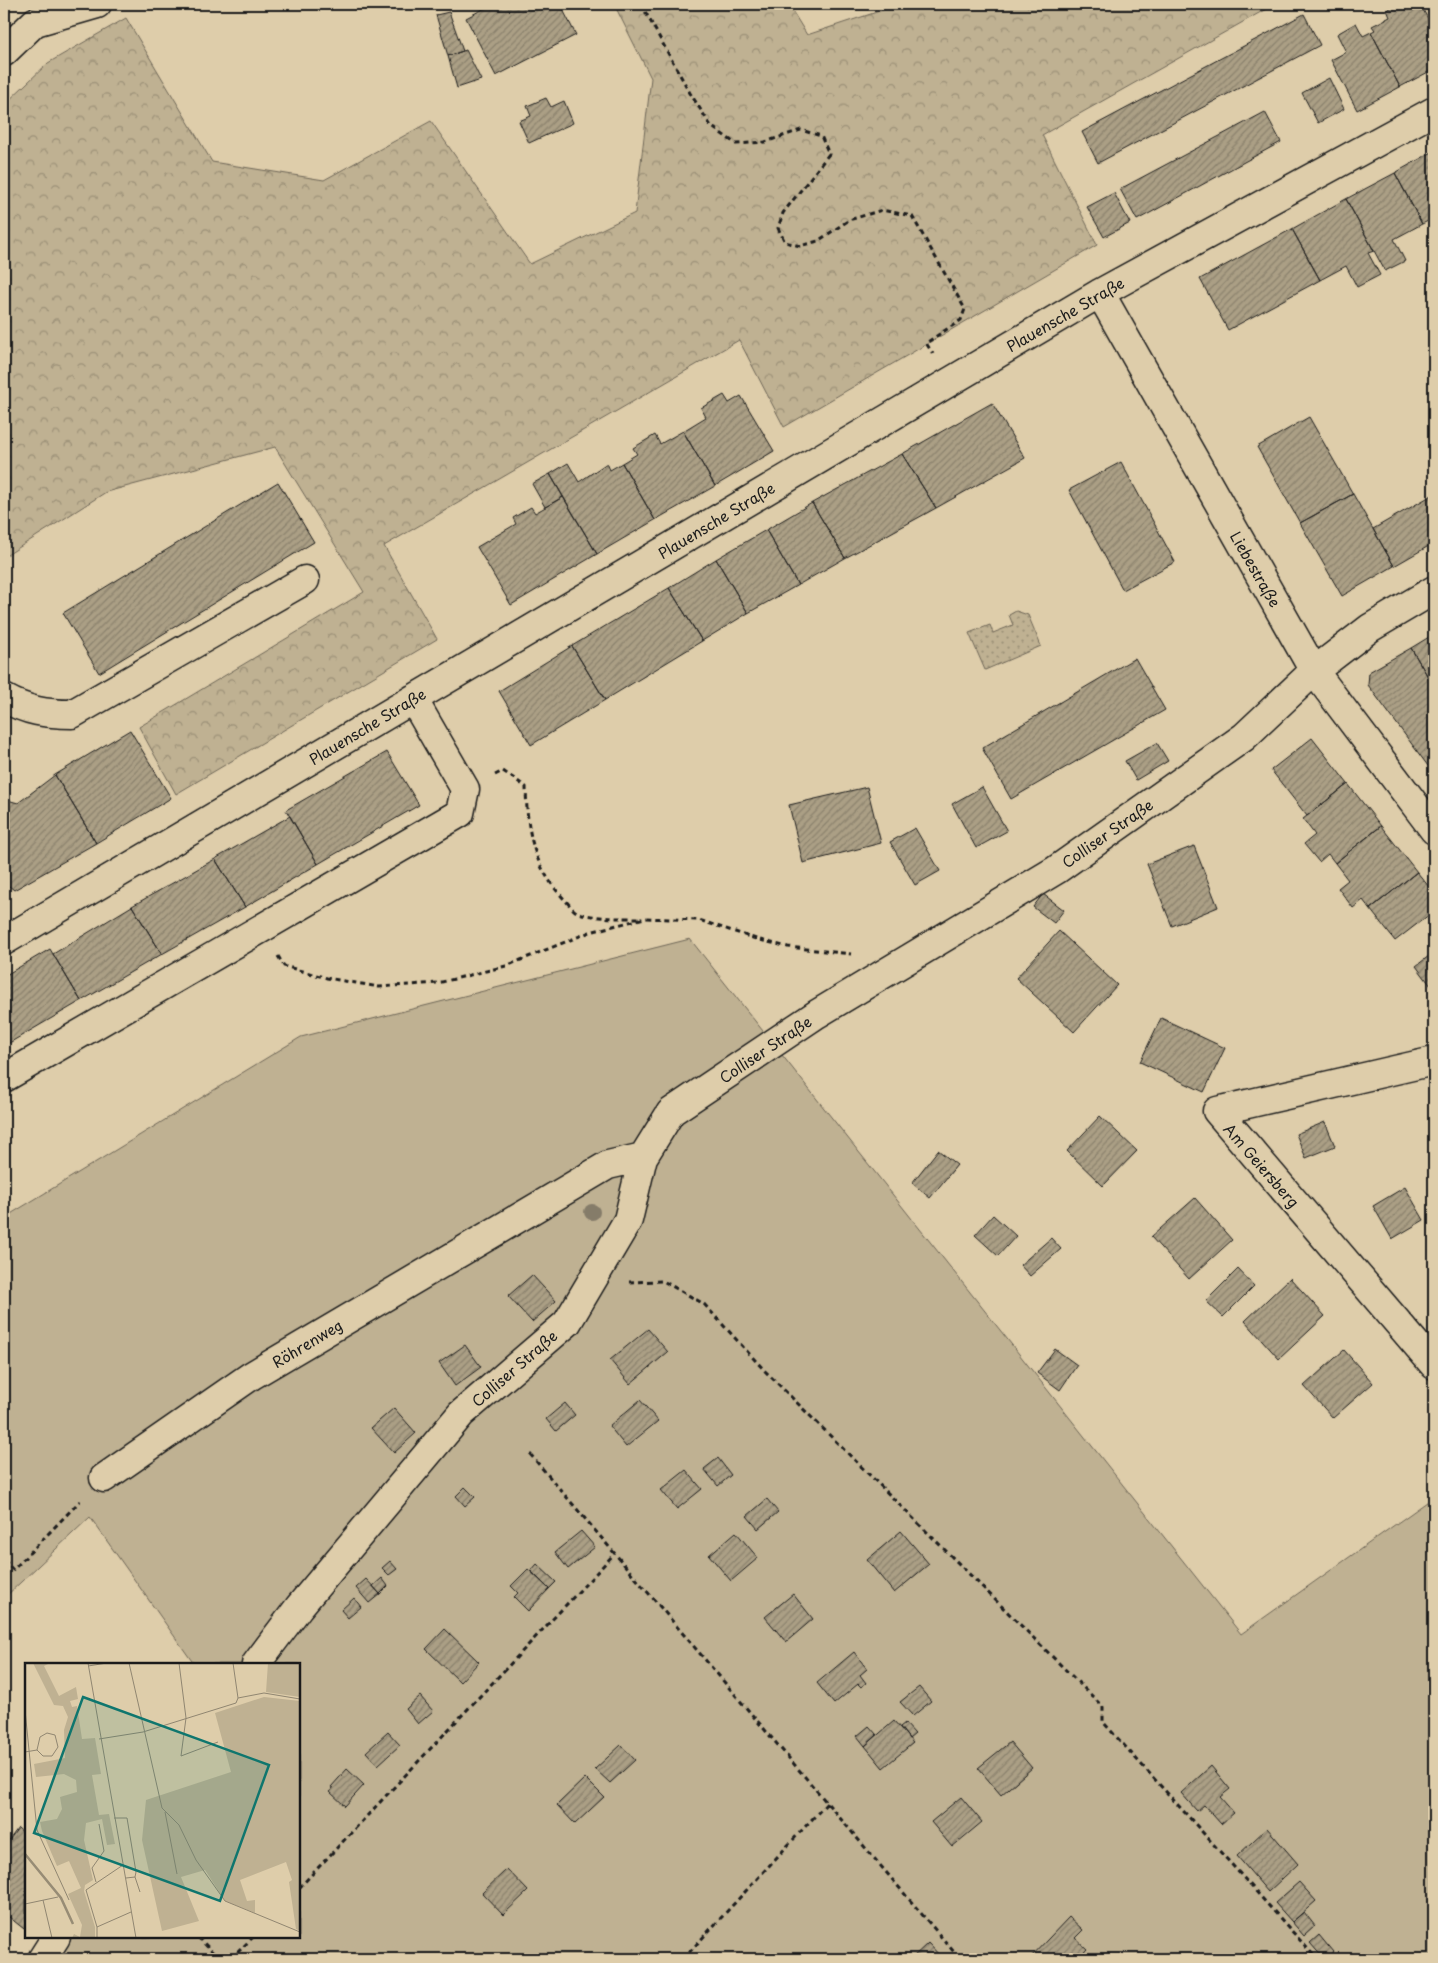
<svg xmlns="http://www.w3.org/2000/svg" width="1438" height="1963" viewBox="0 0 1438 1963" font-family="'Playpen Sans',sans-serif">
<style>
.green{fill:#bfb192;stroke:#6e6657}
.forest{fill:url(#forest-crowns);stroke:#6e6657}
.park{fill:url(#park-dots);stroke:#6e6657}
.building{fill:url(#building-hatch);stroke:#1c1c1c}
.lines{fill:none;stroke-linecap:round;stroke-linejoin:round}
.minor-casing{stroke:#1c1c1c;stroke-width:31}
.path{stroke:#1c1c1c;stroke-width:3;stroke-dasharray:5 4;stroke-linecap:butt}
.minor{stroke:#decdaa;stroke-width:28}
.tree{fill:#857c69}
.labels{text-anchor:middle;dominant-baseline:central;stroke-width:4.5;stroke-linejoin:round;paint-order:stroke}
.street-label{font-size:15px;fill:#1c1c1c;stroke:#decdaa}
.inset-river{fill:none;stroke:#978c75;stroke-width:2.5}
.inset-road{fill:none;stroke:#908671;stroke-width:1}
.view{fill:#0f766e;fill-opacity:0.15;stroke:#0f766e;stroke-width:2.5}
.inset-edge{fill:none;stroke:#1c1c1c;stroke-width:2.5}
</style>
<defs>
<pattern id="forest-crowns" width="20" height="18" patternUnits="userSpaceOnUse" patternTransform="scale(1.25)"><rect width="20" height="18" fill="#bfb192"/><path d="M2 6a3 3 0 1 1 6 0M12 15a3 3 0 1 1 6 0" fill="none" stroke="#9a8f76"/></pattern>
<pattern id="park-dots" width="8" height="8" patternUnits="userSpaceOnUse" patternTransform="scale(1.25)"><rect width="8" height="8" fill="#bfb192"/><path d="M2 2h.1M6 6h.1" fill="none" stroke="#9a8f76" stroke-width="1.8" stroke-linecap="round"/></pattern>
<pattern id="building-hatch" width="6" height="6" patternUnits="userSpaceOnUse" patternTransform="scale(1.25)"><rect width="6" height="6" fill="#ab9f85"/><path d="M-1 1l2-2M0 6l6-6M5 7l2-2" fill="none" stroke="#8a816c"/></pattern>
</defs>
<rect width="100%" height="100%" fill="#decdaa"/>
<filter id="ink" filterUnits="userSpaceOnUse"><feTurbulence type="fractalNoise" baseFrequency=".02" numOctaves="2"/><feDisplacementMap in="SourceGraphic" scale="10" xChannelSelector="R" yChannelSelector="G"/><feConvolveMatrix kernelMatrix="1 2 1 2 8 2 1 2 1" color-interpolation-filters="sRGB"/></filter>
<g filter="url(#ink)">
<path class="green" d="M690,939L1241,1634L1434,1497V1959H54L69,1937H299V1664H194L90,1517L4,1598V1218L301,1037Z"/>
<path class="forest" d="M614,4H788L807,35L901,4H1275L1042,135L1097,245L784,427L739,340L384,546L437,639L176,794L139,727L364,592L275,447L106,492L4,557V105L48,63L126,18L212,162L324,180L431,121L530,264L635,213L651,78Z"/>
<path class="park" d="M1016,611L1028,615L1041,646L985,670L969,633L990,625L993,633L1013,625L1009,615Z"/>
<path class="building" d="M485,4H560L576,35L496,76L466,18L487,7Z
M1398,4H1420L1434,30V69L1400,87L1371,32L1375,30L1372,26L1390,17L1387,10Z
M449,12L463,51L448,56L436,15Z
M1304,14L1320,45L1098,163L1082,132Z
M1356,23L1363,36L1371,32L1400,87L1357,110L1331,60L1346,52L1337,34Z
M466,50L481,80L457,88L448,56Z
M1329,78L1344,109L1318,123L1302,93Z
M546,98L551,107L564,101L573,123L529,143L519,121L531,116L527,106Z
M1265,112L1281,142L1137,220L1120,189Z
M1434,151V218L1422,224L1395,173Z
M1395,173L1422,224L1394,239L1405,261L1385,271L1346,199Z
M1114,193L1130,223L1104,237L1087,207Z
M1346,199L1374,251L1368,253L1380,275L1357,287L1346,266L1320,280L1292,229Z
M1292,229L1320,280L1228,330L1200,279Z
M724,395L729,403L741,396L774,451L715,486L683,431L706,417L701,408Z
M992,403L1025,458L936,508L902,454Z
M1309,417L1353,494L1300,523L1257,447Z
M683,431L715,486L655,520L622,463L637,454L633,448L655,435L660,444Z
M902,454L936,508L845,558L812,503Z
M1121,462L1175,562L1123,590L1069,490Z
M568,463L579,482L607,463L610,470L622,463L655,520L597,554L550,474Z
M550,474L563,497L545,507L532,484Z
M278,482L314,542L99,673L63,613Z
M1353,494L1394,566L1342,596L1300,523Z
M1434,494V543L1394,566L1373,529Z
M563,497L597,554L511,605L477,547L516,524L513,518L531,507L535,513Z
M812,503L845,558L798,585L766,530Z
M766,530L798,585L748,613L716,559Z
M716,559L748,613L702,641L669,588Z
M669,588L702,641L605,700L572,646Z
M1434,634V687L1411,648Z
M572,646L605,700L531,745L499,691Z
M1411,648L1434,687V762L1428,766L1368,685L1369,672Z
M1135,658L1165,710L1011,799L982,748Z
M130,730L171,798L96,843L55,775Z
M1312,738L1348,784L1307,816L1271,770Z
M1157,743L1168,761L1136,780L1125,761Z
M387,752L419,805L318,864L286,810Z
M55,775L96,843L14,890L4,882V799L18,803Z
M1348,784L1381,826L1335,863L1328,854L1319,862L1304,844L1315,835L1303,819Z
M867,787L881,843L803,863L789,805Z
M982,787L1007,831L976,848L952,804Z
M290,816L318,864L245,907L215,859Z
M1381,826L1417,872L1370,909L1363,900L1353,908L1338,888L1348,880L1335,863Z
M915,828L940,871L915,885L890,842Z
M1194,846L1218,907L1172,926L1147,864Z
M215,859L245,907L162,954L132,906Z
M1417,872L1434,893V911L1395,941L1370,909Z
M1043,894L1064,910L1054,923L1033,907Z
M132,906L162,954L81,1001L53,954Z
M1059,931L1117,985L1074,1032L1016,978Z
M50,949L81,1001L4,1046V976Z
M1434,952V990L1416,966Z
M1161,1018L1225,1048L1204,1092L1140,1062Z
M1100,1116L1137,1151L1103,1186L1067,1151Z
M1325,1122L1335,1146L1306,1158L1296,1134Z
M938,1150L957,1165L930,1198L912,1183Z
M1405,1187L1424,1220L1392,1239L1373,1206Z
M1195,1198L1232,1240L1189,1279L1151,1237Z
M993,1215L1016,1236L998,1256L975,1235Z
M1051,1238L1061,1249L1030,1276L1020,1265Z
M1238,1269L1254,1286L1223,1317L1206,1301Z
M532,1275L556,1301L532,1322L508,1296Z
M1290,1278L1325,1316L1279,1359L1245,1321Z
M648,1329L668,1352L630,1384L610,1360Z
M465,1345L481,1367L455,1386L439,1363Z
M1055,1349L1077,1365L1060,1390L1037,1373Z
M1344,1350L1373,1383L1333,1418L1304,1386Z
M640,1400L658,1421L626,1447L609,1426Z
M565,1403L575,1415L556,1431L546,1419Z
M394,1408L416,1433L394,1453L371,1428Z
M718,1458L731,1475L718,1486L704,1469Z
M686,1470L702,1489L677,1509L661,1490Z
M465,1487L475,1497L465,1506L456,1496Z
M767,1499L778,1512L758,1529L747,1516Z
M581,1531L595,1547L568,1569L555,1552Z
M901,1531L929,1564L894,1593L867,1560Z
M736,1532L758,1558L731,1581L709,1555Z
M390,1561L397,1569L389,1575L382,1568Z
M537,1564L556,1582L549,1589L531,1571Z
M528,1569L549,1589L528,1611L514,1597L518,1593L511,1586Z
M382,1578L388,1586L380,1594L373,1586Z
M366,1579L380,1594L369,1603L356,1588Z
M793,1594L813,1619L786,1642L765,1617Z
M354,1598L361,1607L348,1618L341,1610Z
M445,1629L479,1662L460,1682L426,1649Z
M854,1652L867,1669L860,1675L866,1683L861,1687L858,1684L834,1704L817,1683Z
M919,1687L931,1701L913,1716L900,1702Z
M420,1696L433,1711L418,1724L406,1709Z
M894,1721L913,1743L883,1768L865,1746Z
M905,1723L915,1734L909,1739L900,1727Z
M869,1726L877,1735L865,1746L857,1736Z
M388,1732L400,1745L378,1765L366,1752Z
M1010,1742L1032,1768L1001,1795L978,1768Z
M621,1745L635,1760L610,1783L595,1769Z
M1211,1766L1230,1789L1220,1797L1234,1813L1221,1824L1204,1805L1197,1811L1181,1793Z
M347,1769L364,1785L345,1806L330,1792L333,1788L331,1787Z
M585,1778L604,1797L575,1824L557,1805Z
M961,1797L982,1822L952,1847L931,1822Z
M18,1828L26,1835V1926L24,1929L4,1913V1847Z
M1267,1828L1298,1864L1268,1892L1237,1856Z
M507,1869L528,1891L503,1915L482,1893Z
M1299,1882L1316,1901L1292,1922L1275,1903Z
M1304,1912L1315,1926L1304,1936L1292,1922Z
M1069,1917L1083,1930L1075,1938L1087,1949L1078,1959H1029Z
M1319,1935L1333,1952L1324,1959L1310,1943Z
M928,1943L942,1958L911,1959Z"/>
<g class="lines">
<defs>
<path id="minor" d="M4,52L35,22L97,4
M1100,293L1314,671L1434,830
M4,698C27,711 46,714 72,714L305,580
M4,941L1100,293L1434,111
M1434,1061L1217,1111L1434,1365
M4,1078L460,813L465,789L413,699
M104,1478L251,1376L608,1165L643,1157
M256,1664L299,1607L461,1414L567,1323L628,1220L643,1157L671,1112L817,1014L1056,870L1244,737L1314,671L1370,628L1434,590
M42,1959L56,1937"/>
</defs>
<use href="#minor" class="minor-casing"/>
<path class="path" d="M641,4L690,93L711,126L736,144L765,142L801,130L821,136L829,154L783,213L778,228L785,242L800,246L818,241L849,220L882,210L912,216L965,309L961,320L926,343L933,354
M495,775L503,771L526,787C527,833 533,866 565,900C569,904 573,911 579,913C599,919 620,918 640,918
M278,956L284,966L327,978L379,987L438,983L506,966L590,932L645,918L699,920L756,939L788,947L851,954
M629,1282L663,1281L704,1304L765,1371L1103,1707V1722L1317,1959
M530,1454L960,1959
M4,1560L13,1570L80,1501
M299,1888L615,1553
M198,1937L219,1959
M231,1959L253,1937
M683,1959L827,1803"/>
<use href="#minor" class="minor"/>
</g>
<circle class="tree" cx="592" cy="1212" r="8"/>
</g>
<g class="labels">
<g class="street-label">
<text transform="translate(1065 314) rotate(-30)">Plauensche Straße</text>
<text transform="translate(716 520) rotate(-31)">Plauensche Straße</text>
<text transform="translate(1256 569) rotate(60)">Liebestraße</text>
<text transform="translate(367 726) rotate(-31)">Plauensche Straße</text>
<text transform="translate(1107 833) rotate(-35)">Colliser Straße</text>
<text transform="translate(765 1049) rotate(-34)">Colliser Straße</text>
<text transform="translate(1262 1165) rotate(49)">Am Geiersberg</text>
<text transform="translate(307 1343) rotate(-31)">Röhrenweg</text>
<text transform="translate(514 1368) rotate(-41)">Colliser Straße</text>
</g>
</g>
<g transform="translate(25 1663)">
<rect width="275" height="275" fill="#decdaa"/>
<path d="M243,0H275V34L241,29ZM239,34L275,38V268L271,266L264,219L267,217L261,199L215,217L222,238L230,237V250L200,238L180,207L156,214L174,258L137,268L117,177L121,137L206,109L190,50Z" fill="#bfb192"/>
<path d="M8,0H25L19,3L34,33L51,24L53,36L45,38L47,44L52,43L57,76L70,75L76,111L67,112L74,152L84,151L90,181L82,182L77,156L61,160L59,177L68,217L60,222L59,228L70,264V275H47L49,271L55,274L57,262L43,231L56,225L44,198L32,203L17,168L15,159L32,156L37,146L35,134L52,129L51,117L39,111L11,114L9,101L40,95L39,67L43,54L38,43L29,42Z" fill="#bfb192"/>
<path class="inset-river" d="M0,191L36,235L48,261"/>
<path class="inset-road" d="M63,0L111,275M104,0L137,145L154,162L171,197L200,238L275,269M154,0L161,55L156,93L193,79M208,0L213,35M63,3L82,0M213,35L239,30L275,36M0,47L12,167L44,237M74,76L118,69L211,40L213,35M0,89L12,87L18,93H27L33,84L30,72L22,70L15,74L12,87M140,149L152,211M89,155H102L111,209L110,214L101,215M110,214L115,229M71,219L67,205L79,188L74,161M18,237L27,275M0,241L33,234M72,264L106,249M72,275V264L61,227L98,202"/>
<path class="view" d="M58,34L244,102L195,238L9,170Z"/>
<rect width="275" height="275" class="inset-edge"/>
</g>
<rect width="1438" height="1963" fill="none" stroke="#decdaa" stroke-width="20"/>
<rect x="10" y="10" width="1418" height="1943" fill="none" stroke="#1c1c1c" stroke-width="2" filter="url(#ink)"/>
</svg>
